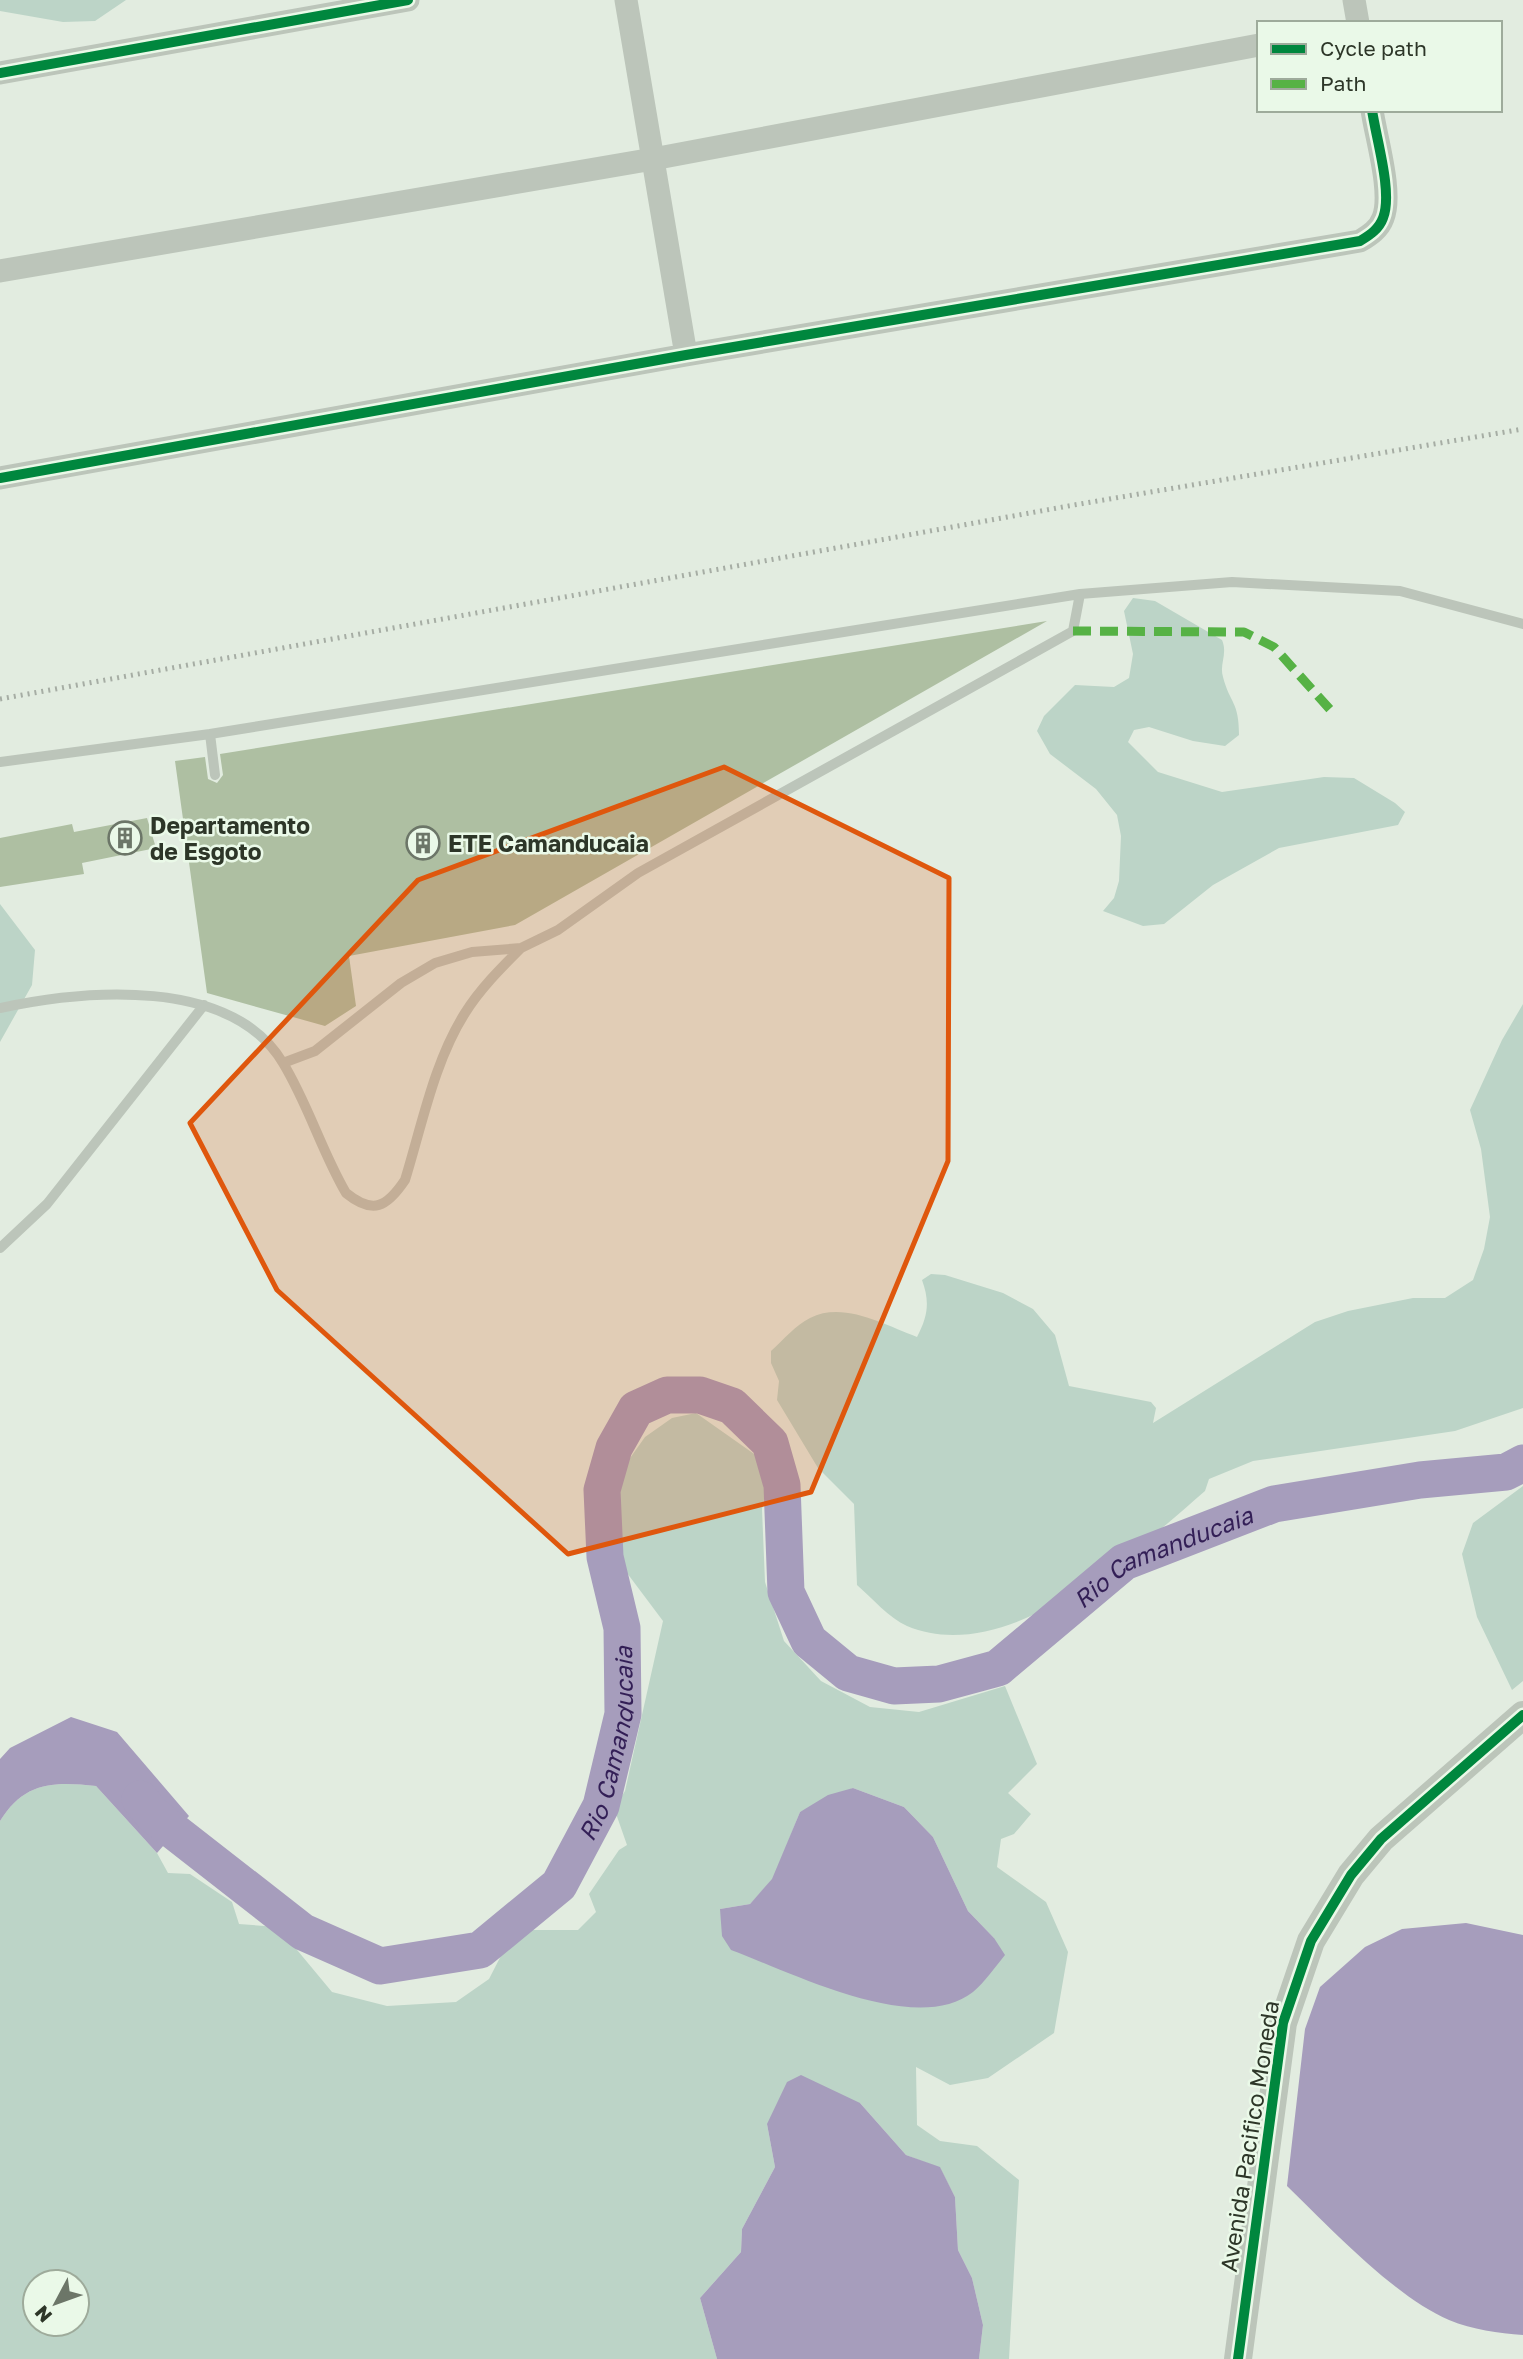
<svg xmlns="http://www.w3.org/2000/svg" width="1523" height="2359" viewBox="0 0 1523 2359" font-family="'Golos Text',sans-serif">
<style>
.green{fill:#bcd4c7;fill-rule:evenodd}
.water{fill:#a69dbc}
.lines{fill:none;stroke-linecap:round;stroke-linejoin:round}
.river{stroke:#a69dbc;stroke-width:37}
.building{fill:#aebfa2}
.service{stroke:#bcc5ba;stroke-width:10}
.minor{stroke:#bcc5ba;stroke-width:23}
.tertiary{stroke:#bcc5ba;stroke-width:28}
.rail{stroke:#a6ada4;stroke-width:5;stroke-dasharray:2 5;stroke-linecap:butt}
.quiet{stroke:#56b245;stroke-width:9;stroke-dasharray:18 9;stroke-linecap:butt}
.cycleway-casing{stroke:#eaf9e8;stroke-width:15}
.cycleway{stroke:#00873e;stroke-width:10}
.marked{fill:#df570d;fill-opacity:0.2;stroke:#df570d;stroke-width:5;stroke-linejoin:round}
.labels{text-anchor:middle;dominant-baseline:central;stroke-width:5;stroke-linejoin:round;paint-order:stroke}
.poi-label{font-size:23px;font-weight:bold;fill:#2d3628;stroke:#eaf9e8;text-anchor:start}
.street-label{font-size:23px;fill:#2d3628;stroke:#eaf9e8}
.water-label{font-size:24px;font-style:italic;fill:#331f56;stroke:#eaf9e8}
</style>
<rect width="100%" height="100%" fill="#e2ece0"/>
<path class="green" d="M0,0H126L95,21L63,22L0,11Z
M1133,598L1155,601L1222,640C1228,654 1219,664 1223,677C1230,704 1239,701 1239,735L1225,746L1193,741L1149,727L1134,730L1128,742L1158,772L1222,792L1324,777L1354,778L1395,803L1405,812L1398,825L1279,848L1213,885L1164,924L1143,926L1103,911L1114,898L1119,881L1121,836L1117,815L1096,789L1050,754L1037,731L1044,716L1075,685L1114,687L1129,678L1133,654L1124,611Z
M0,904L35,950L32,985L0,1042Z
M1523,1004V1408L1455,1431L1253,1461L1209,1479L1205,1491C1135,1552 1007,1668 907,1626C889,1618 872,1598 857,1585L854,1504L818,1468L777,1400L779,1381L771,1363V1351C783,1340 796,1325 810,1318C844,1301 884,1325 917,1337C928,1316 930,1302 922,1280L931,1274L945,1275L1003,1293L1033,1309L1055,1335L1069,1386L1151,1402L1156,1408L1153,1423L1315,1322L1348,1311L1413,1298H1445L1473,1280L1484,1249L1490,1217L1481,1149L1470,1110L1502,1040Z
M696,1413L757,1456L768,1481L762,1509L765,1582L784,1641L821,1681L870,1707L919,1712L1005,1686L1037,1764L1008,1793L1031,1814L1014,1834L1001,1839L997,1867L1046,1902L1068,1952L1054,2033L988,2078L950,2085L916,2067L917,2125L940,2141L977,2146L1019,2180L1009,2359H979L983,2325L972,2278L958,2250L955,2197L940,2168L906,2155L860,2103L767,2124L775,2167L742,2229L741,2252L700,2298L717,2359H0V1821C24,1782 53,1781 96,1786L157,1853L168,1873L190,1874L232,1902L239,1924L278,1927L332,1992L387,2006L456,2002L489,1979L507,1944L524,1930H578L596,1912L589,1894L619,1850L627,1845L614,1808L625,1791L663,1621L612,1553L611,1519L618,1475L645,1437L672,1418ZM853,1788L904,1807L933,1837L968,1911L994,1938L720,1909L750,1904L773,1879L800,1812ZM35,2282H77V2324H35Z
M1523,1486V1681L1512,1690L1477,1617L1462,1554L1473,1523Z"/>
<path class="water" d="M71,1717L117,1732L189,1816L157,1853L96,1786C53,1781 24,1782 0,1821V1759L10,1748Z
M853,1788L904,1807L933,1837L968,1911L994,1938L1005,1955C995,1967 985,1982 973,1992C916,2037 791,1972 731,1950L722,1936L720,1909L750,1904L772,1879L800,1812L828,1795Z
M1466,1923L1523,1935V2335C1498,2333 1473,2330 1449,2320C1395,2297 1329,2227 1287,2186L1305,2029L1320,1987L1365,1947L1402,1929Z
M801,2075L860,2103L906,2155L940,2167L955,2197L958,2250L972,2278L983,2325L979,2359H717L700,2298L741,2252L742,2229L775,2167L767,2124L787,2082Z"/>
<g class="lines">
<path class="river" id="s1" d="M140,1799L153,1815L303,1932L380,1966L480,1950L559,1885L601,1806L623,1714L622,1628L605,1557L602,1490L614,1448L636,1409L667,1395H700L732,1406L770,1443L782,1485L786,1592L809,1641L848,1673L894,1686L939,1684L998,1668L1124,1562L1274,1504L1420,1480L1506,1472L1523,1463"/>
</g>
<path class="building" d="M1047,621L515,925L349,956L356,1006L325,1026L207,993L175,761L205,757L208,779L217,783L223,775L220,754Z
M147,818L156,848L82,863L84,874L0,887V838L72,824L74,832Z"/>
<g class="lines">
<path class="service" d="M0,762L210,734
M215,775L210,734L1080,594L1232,582L1400,591L1523,624
M0,1008C84,990 231,976 283,1063C308,1104 322,1152 346,1193C373,1215 387,1207 405,1180C422,1125 434,1062 465,1013C480,989 500,969 521,948
M283,1063L315,1051L401,983L435,963L472,952L521,948L558,930L638,873L1073,631L1080,594
M0,1248L47,1204L204,1005"/>
<path class="minor" d="M626,0L686,355
M1354,0L1358,23
M0,73L408,0
M0,271L653,159L1259,45
M0,478L686,355L1360,241C1370,235 1379,229 1383,218C1393,193 1376,138 1372,110"/>
<path class="tertiary" d="M1238,2359L1283,2023L1311,1941L1351,1875L1381,1839L1523,1715"/>
<path class="rail" d="M0,699L1074,505L1523,429"/>
<path class="quiet" d="M1073,631L1244,632L1274,647L1335,715"/>
<defs>
<path id="cycleway" d="M0,73L408,0
M0,478L686,355L1360,241C1370,235 1379,229 1383,218C1393,193 1376,138 1372,110
M1238,2359L1283,2023L1311,1941L1351,1875L1381,1839L1523,1715"/>
</defs>
<use href="#cycleway" class="cycleway-casing"/>
<use href="#cycleway" class="cycleway"/>
</g>
<path class="marked" d="M724,767L949,878L948,1161L811,1492L568,1554L277,1290L190,1123L418,880Z"/>
<defs>
<symbol id="building-ring" viewBox="-11 -11 22 22"><circle r="9.5" fill="#eaf9e8" stroke="#6c7668" stroke-width="1.5"/><path d="M-4-6H4V6H1V3H-1V6H-4ZM-2.5-4.3h1.7v1.8h-1.7ZM.8-4.3h1.7v1.8H.8ZM-2.5-1h1.7V.8h-1.7ZM.8-1h1.7V.8H.8Z" fill="#6c7668"/></symbol>
</defs>
<g fill-rule="evenodd">
<use href="#building-ring" x="106" y="819" width="38" height="38"/>
<use href="#building-ring" x="404" y="824" width="38" height="38"/>
</g>
<g class="labels">
<g class="poi-label">
<text x="150" y="825">Departamento<tspan x="150" dy="26">de Esgoto</tspan></text>
<text x="448" y="843">ETE Camanducaia</text>
</g>
<g class="street-label">
<text transform="translate(1249 2136) rotate(-81)">Avenida Pacifico Moneda</text>
</g>
<g class="water-label">
<text stroke="none"><textPath href="#s1" startOffset="1762">Rio Camanducaia</textPath></text>
<text stroke="none"><textPath href="#s1" startOffset="651">Rio Camanducaia</textPath></text>
</g>
</g>
<rect x="1257" y="21" width="245" height="91" fill="#eaf9e8" stroke="#9eab9b" stroke-width="2"/>
<rect x="1271" y="44" width="35" height="10" fill="#00873e" stroke="#9eab9b" stroke-width="2"/>
<text x="1320" y="56" font-size="21" fill="#2d3628">Cycle path</text>
<rect x="1271" y="79" width="35" height="10" fill="#56b245" stroke="#9eab9b" stroke-width="2"/>
<text x="1320" y="91" font-size="21" fill="#2d3628">Path</text>
<g transform="translate(56 2303) rotate(229)"><circle r="33" fill="#eaf9e8" stroke="#9eab9b" stroke-width="2"/>
<path d="M0-5L12 26L0 18L-12 26Z" fill="#6c7668"/>
<text y="-10" font-size="19" font-weight="bold" text-anchor="middle" fill="#2d3628">N</text>
</g>
</svg>
